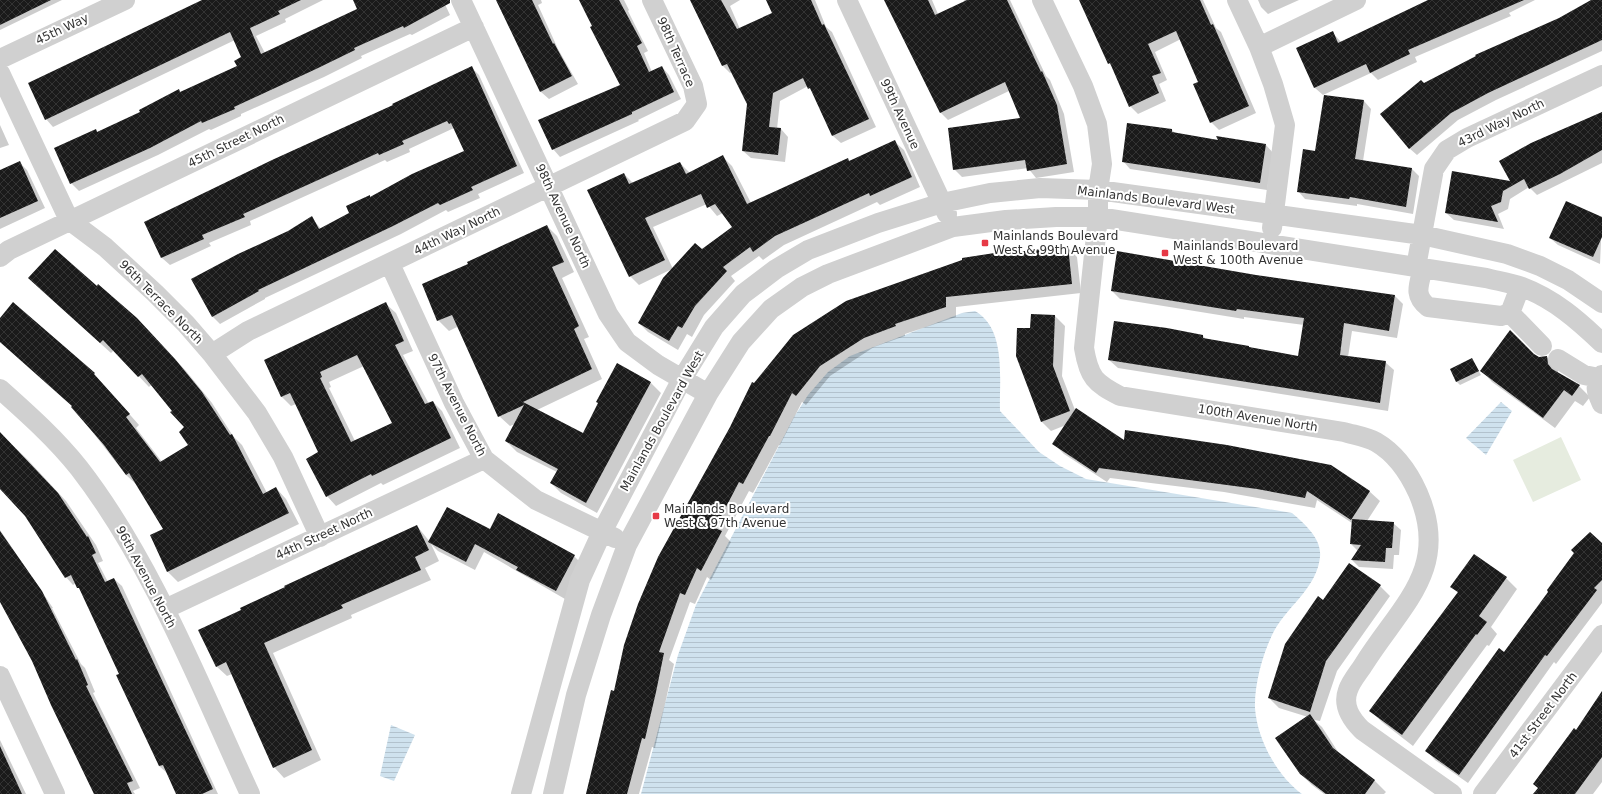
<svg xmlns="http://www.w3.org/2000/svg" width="1602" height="794" viewBox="0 0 1602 794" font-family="'DejaVu Sans',sans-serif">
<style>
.garden{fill:#e6ecdf}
.water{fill:url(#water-rules)}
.shadow{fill:#0003;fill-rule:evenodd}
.building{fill:url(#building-cross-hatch);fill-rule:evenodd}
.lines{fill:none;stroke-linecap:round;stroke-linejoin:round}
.minor{stroke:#d0d0d0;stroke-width:20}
.poi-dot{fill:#e63946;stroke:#fff;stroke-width:1.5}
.labels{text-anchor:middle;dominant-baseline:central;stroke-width:4;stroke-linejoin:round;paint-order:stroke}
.street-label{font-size:12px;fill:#333;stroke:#fff}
.poi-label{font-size:12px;fill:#333;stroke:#fff;text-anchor:start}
</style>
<defs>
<pattern id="water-rules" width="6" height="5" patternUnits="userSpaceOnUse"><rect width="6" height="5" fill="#cfe2ee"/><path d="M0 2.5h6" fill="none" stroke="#b2c2cd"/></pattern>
<pattern id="building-cross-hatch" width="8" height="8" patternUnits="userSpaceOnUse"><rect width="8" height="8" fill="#1a1a1a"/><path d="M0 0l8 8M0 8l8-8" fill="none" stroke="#333"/></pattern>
</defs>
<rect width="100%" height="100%" fill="#fff"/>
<path class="garden" d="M1561,437L1581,480L1533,502L1513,460Z"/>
<path class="water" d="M975,311C1007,329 999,380 1000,411L1039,452L1060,466L1086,479L1292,513C1305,524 1322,539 1320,557C1317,586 1291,604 1277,626C1264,647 1254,684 1255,708C1257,739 1277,776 1302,794H641L678,655L696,605L794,417L808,395L828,372L850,356L962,313Z
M1501,402L1512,411L1486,455L1466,438Z
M391,725L415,735L394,781L380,776Z"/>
<path class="shadow" d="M0,0H62L0,30Z
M206,0H323L285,19L286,22L256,36L265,53L358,10L354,0H443L450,15L412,35L410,34L361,56L362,58L324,77L241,114V116L211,130L209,129L158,155L79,191L71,183L96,130L98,133L141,113L179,90L181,93L238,66L243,58L235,40L53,127L46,119Z
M496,0H541L542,3L538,5L558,49L578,84L549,99L541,92Z
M580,0H624L629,10L628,11L648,51L644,53L652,72L662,67L669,75L681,99L638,120L639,121L560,157L553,149L621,86Z
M691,0H740L730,6L740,29L773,14L767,0H815L826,27L832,32L876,127L841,143L833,136L813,93L808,86L780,101L777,129H781L788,137L785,162L751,158L743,151L748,103L732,72L730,73L723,66Z
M885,0H932L938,14L965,2L964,0H1010L1046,76L1050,80L1064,114L1074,172L1036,178L1028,168L962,177L954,169L1022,119L1009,91L948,120L940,112Z
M1080,0H1203L1216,28L1221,32L1256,113L1219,130L1211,122L1199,82L1181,39L1155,52L1167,80L1159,84L1166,101L1138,114L1130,106L1114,69L1109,63Z
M1258,0H1299L1268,14L1261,7Z
M1431,0H1535L1509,13L1511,16L1415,57L1417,62L1378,80L1371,73L1323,95L1315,88L1297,49L1332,32L1341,42Z
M1594,0H1602V51L1496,100L1458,120L1417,155L1409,148L1424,84L1559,19Z
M472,68L479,75L524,173L478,194L480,198L448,212L446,210L401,234L265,298V299L220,324L212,316L289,232L312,218L321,229L350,214L369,196L371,197L465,152L454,128L409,149L410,152L387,162L385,160L250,221L251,225L209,243L211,246L170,265L162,258L146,222Z
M1364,101L1371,109L1363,161L1412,169L1419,176L1413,214L1357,204V206L1305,199L1298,191L1316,152Z
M1602,112V163L1537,195L1529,187L1510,199L1508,209L1498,214L1504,229L1454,220L1446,213L1512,182Z
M0,125L9,145L0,148Z
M1172,130L1176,134L1220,141L1266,145L1273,153L1267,190L1130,169L1123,161Z
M894,141L904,150L920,187L880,205L877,202L784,245L763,260L759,256L731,276L735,281L704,315L692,337L687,334L678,350L648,332L639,323L672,269L639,285L630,276L624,174L633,183L680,163L690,173L723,157L732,166L751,203L847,159L850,162ZM707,204L717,216L723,213L734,227L673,269L653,227Z
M20,163L27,170L45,208L0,229V172Z
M1602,218L1600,264L1558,245L1550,238Z
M547,226L557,236L574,272L562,278L589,337L584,339L602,379L537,410L584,435L599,404L597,402L651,383L661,393L597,513L561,493L551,483L557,472L517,452L506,441L515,424L510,426L499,416L459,326L449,331L438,320L470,265Z
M1067,247L1077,257L1081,293L956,307V317L905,334V336L874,347L830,376L806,405L802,402L780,445H779L753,493L749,491L725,536L731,542L711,580L707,577L695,604L690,602L669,660L674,664L655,748L652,747L639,794H586L615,692L754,385L1015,253Z
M1256,276L1395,296L1403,304L1397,338L1352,331L1348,357L1385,362L1394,370L1388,411L1118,368L1109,360L1203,336L1206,339L1299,357L1304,325L1244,317V319L1120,299L1112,291Z
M97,287L147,329L186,371L212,403L233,436L242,445L267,493L276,488L286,499L299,524L178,582L168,572L151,536L164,530L137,485L126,475L73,407L0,342V320L94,374L139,425L136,428L162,462L189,445L185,427L151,385L149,387L114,350L111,353L40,289Z
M386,304L396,313L413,351L403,355L429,404L433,402L442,411L460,448L383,485L381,483L336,506L327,496L319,453L296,404L291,406L281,396ZM364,366L393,423L355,441L329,388L331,387L329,382Z
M1032,315L1055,316L1065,326L1062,376L1075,410L1125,441L1369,491L1380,501L1367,521L1393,523L1401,530L1399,555H1394L1393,569L1359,567L1352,560L1358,551L1351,544L1352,523L1317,500L1315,508L1224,492L1110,478L1107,482L1064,454L1054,444L1066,425L1051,431L1042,422L1031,329Z
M1533,355L1539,358L1547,357L1558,368V374L1579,386L1590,397L1583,406L1575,401L1555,428L1492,382L1481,370Z
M1472,359L1481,375L1460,385L1456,381Z
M0,433L28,460L66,501L96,545L103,561L98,563L108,582L114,579L122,586L218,794H177L167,773L159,766L120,674L81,591L76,583L73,585L66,577L26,515L0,487Z
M417,526L430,542L490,531L574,556L583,565L565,599L484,552L475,570L438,551L431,544L439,561L425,568L431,580L351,615L352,618L273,653L321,760L284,778L274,767L232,674L227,676L216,666Z
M0,530L53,608H52L81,664L85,668L95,692L93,693L140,788L133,791L135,794H95L33,660L0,600Z
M1602,542V603L1556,664L1554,662L1468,783L1435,760L1427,751L1504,653Z
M1474,555L1506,578L1517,589L1491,627L1497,634L1489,646L1487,645L1413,746L1382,722L1371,711L1458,593L1452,587Z
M1349,564L1380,586L1390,596L1337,671L1320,721L1314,720L1322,727L1340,755L1375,781L1386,792L1384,794H1324L1312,785L1300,773L1308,717L1279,708L1269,698L1323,601Z
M1602,693V782L1593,794H1535Z
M0,740L26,794H0Z"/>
<path class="building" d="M0,0H51L0,25Z
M202,0H301L278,11L280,14L250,28L261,54L357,9L353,0H450V3L404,28L403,26L354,48L355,50L316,69L234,107L235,109L202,123L201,121L150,148L70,184L54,148L96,129L97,132L140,112L139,110L179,89L180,92L237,66L234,61L241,57L230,32L45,120L28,83Z
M496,0H532L553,44L554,43L572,76L540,92Z
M579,0H619L642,43L637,46L649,72L662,66L674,92L632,112V114L552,150L538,120L620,85L590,27L592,26Z
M690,0H721L737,29L772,13L766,0H811L822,25L824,24L869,119L832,136L810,88L808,89L803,78L773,93L769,127L781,128L778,155L742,151L747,104L727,64L722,66Z
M884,0H928L935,15L967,0H1007L1041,72L1042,71L1057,105L1067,164L1027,171L1025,160L953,170L948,128L1020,118L1005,82L940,113Z
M1079,0H1200L1211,25L1213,24L1249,106L1210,123L1193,84L1198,82L1176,31L1148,44L1161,73L1152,76L1159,93L1129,107L1110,63L1108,64Z
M1428,0H1524L1408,50L1410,54L1370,73L1366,64L1314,88L1296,48L1333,31L1338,43Z
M1591,0H1602V40L1488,93L1451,113L1409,149L1380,114L1421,80L1424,83L1476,56L1475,55L1559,18Z
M472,66L517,166L471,187L473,190L440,205L438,203L393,226L258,290L259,291L212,317L191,279L238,254L288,231L312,216L319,229L349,213L346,206L370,195V197L412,174L464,151L451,123L449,124L447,121L402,141L404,144L379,155L378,153L243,214L245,217L202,235L204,239L161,258L144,222L272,160L393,105L392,104Z
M1324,95L1364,100L1355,159L1412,168L1406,207L1350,197L1349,199L1297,192L1303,149L1315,151Z
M1602,112V150L1560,174L1529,189L1524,179L1503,191L1501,202L1491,206L1498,222L1445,213L1452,171L1510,181L1499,161L1531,143Z
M1127,123L1172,129V132L1218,140L1216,136L1266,144L1260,183L1122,162Z
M895,140L912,177L870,196L869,193L775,236L753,252L750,247L723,267L727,271L695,306L682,328L678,326L669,341L638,323L663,278L695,243L702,249L732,227L715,204L707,208L701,194L645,218L665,260L629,277L587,190L624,173L629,184L680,162L686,174L723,155L747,204L848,158L849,161Z
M20,161L38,201L0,218V170Z
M1566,201L1602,217V237L1593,257L1549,238Z
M547,225L564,262L552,267L579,326L574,329L592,369L523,402L583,433L598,403L596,402L617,363L651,382L586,503L550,483L558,469L505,441L524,405L498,417L452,315L437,321L422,284L468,264L467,262Z
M1068,246L1072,284L946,297V307L895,324L896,326L864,338L820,366L796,396L792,393L770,436H769L743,484L739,482L715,528L722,531L701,571L697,568L685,595L680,593L659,652L664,653L656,692L645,739L642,738L627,794H586L611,690L614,691L624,645L638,604L658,557L730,427L752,382L754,383L793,335L846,301L962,260V258L1014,250L1015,252Z
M55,249L97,286L98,284L137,318L175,359L202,392L230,435L232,434L263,494L276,487L289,513L167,572L150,535L163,529L129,473L126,475L104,445L71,407L72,406L0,342V318L13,302L95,373L94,374L130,414L126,417L160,462L188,445L179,432L184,427L170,412L172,411L142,374L138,377L103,340L100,343L28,278Z
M1117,251L1256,275L1395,295L1389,331L1344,323L1340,355L1386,361L1380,403L1108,360L1114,321L1167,328L1203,335V338L1249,346V347L1298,356L1304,318L1237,309L1236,311L1111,291Z
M386,302L404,341L395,345L425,404L433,401L451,438L372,476L371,474L326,497L306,459L318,452L290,393L281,397L264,360ZM357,355L392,423L351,442L320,378L322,377L320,372Z
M1031,314L1055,315L1053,366L1070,411L1041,422L1016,356L1017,328H1030Z
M1510,330L1534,354L1539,357L1547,356L1548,364L1552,369L1580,385L1572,396L1564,390L1543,418L1480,371Z
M1472,358L1479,371L1456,382L1450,369Z
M1076,408L1124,440L1125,430L1227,445L1331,465L1370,491L1351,520L1307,491L1305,498L1257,489L1099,468L1096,473L1052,444Z
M0,432L58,493L87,537L88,536L96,553L92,555L105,582L114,578L213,789L202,794H176L163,765L159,766L116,675L119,674L79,588H77L71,575L65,578L25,516L0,489Z
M447,507L490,529L498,513L575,555L556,591L516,570L518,567L475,544L466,562L428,542Z
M1352,519L1394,522L1392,548H1386L1385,562L1351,560L1361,545L1350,544Z
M417,525L429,550L415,557L421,570L341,605L343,608L264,643L312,750L273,768L226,662L216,667L198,630L241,610L240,608L285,587L284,586Z
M0,531L42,591L76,660L77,659L88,685L86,686L133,781L127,783L132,794H94L51,705L32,661L0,602Z
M1590,532L1602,543V580L1594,588L1597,590L1547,656L1545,655L1459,775L1425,751L1499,648L1504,652L1548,592L1547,590L1574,553L1571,550Z
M1474,554L1507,577L1479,616L1487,622L1477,635L1476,634L1402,735L1369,711L1458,592L1450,587Z
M1349,563L1381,585L1326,661L1310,712L1268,698L1285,644L1318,596L1323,600Z
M1602,691V757L1575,794H1533L1538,788L1533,784L1574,728L1576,730Z
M1310,714L1333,748L1375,780L1365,794H1326L1300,774L1275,738Z
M0,746L22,794H0Z"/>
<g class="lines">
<path class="minor" d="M461,0L608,314L627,342L658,365L708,394
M847,0L947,214
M1042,0L1083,86L1097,124L1102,164L1098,190V217L1084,348C1089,378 1095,383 1120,396L1344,432C1354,435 1367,437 1376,442C1395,453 1409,473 1418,493C1451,569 1401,605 1364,664C1359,672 1351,681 1348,690C1342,706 1351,719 1362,730L1452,794
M1237,0L1259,47L1273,84L1285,125L1272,228
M1259,47L1356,0
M0,59L125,0
M0,73L69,220L105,247L155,293L186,324L212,354L257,413L283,457L320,537
M0,257L9,250L474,27
M390,264L454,403L484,459L536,500L615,538
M1416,267L1434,169L1447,150L1467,138L1602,75
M1423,268C1419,285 1413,295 1428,307L1501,316L1510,313L1520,287
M1510,313L1542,346
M212,354L248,331L685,121L697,104L693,86L652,0
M1558,359L1584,375L1599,378
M1602,375C1593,386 1597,393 1602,404
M0,389C28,414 56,439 79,468C152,562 200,686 250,794
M165,609L484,459
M0,676L55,794
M521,794L580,580L602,532L682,379L714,327L743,294L776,269L808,250L878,223L942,203L990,193L1040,188L1098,190L1422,235L1507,254L1540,266L1568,280L1602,303
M553,794L576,695L601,615L627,545L708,394L741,342L771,309L802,287L828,274L953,227L1006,220L1056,217H1098L1486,278C1498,281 1511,283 1522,287C1554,299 1578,320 1602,343
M1483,794L1602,635"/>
</g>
<g class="poi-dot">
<rect x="981" y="239" width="8" height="8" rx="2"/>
<rect x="1161" y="249" width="8" height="8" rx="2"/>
<rect x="652" y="512" width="8" height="8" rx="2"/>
</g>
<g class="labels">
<g class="street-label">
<text transform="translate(62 29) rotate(-25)">45th Way</text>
<text transform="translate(676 52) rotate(66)">98th Terrace</text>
<text transform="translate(900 114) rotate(65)">99th Avenue</text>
<text transform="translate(1501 123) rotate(-26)">43rd Way North</text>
<text transform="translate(236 141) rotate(-26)">45th Street North</text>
<text transform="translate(1156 200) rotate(7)">Mainlands Boulevard West</text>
<text transform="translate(563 216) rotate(65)">98th Avenue North</text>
<text transform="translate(457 231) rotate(-26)">44th Way North</text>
<text transform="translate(161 302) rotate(45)">96th Terrace North</text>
<text transform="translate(457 405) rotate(63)">97th Avenue North</text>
<text transform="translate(1258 418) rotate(9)">100th Avenue North</text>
<text transform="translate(662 421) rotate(-61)">Mainlands Boulevard West</text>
<text transform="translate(324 534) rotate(-25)">44th Street North</text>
<text transform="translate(146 577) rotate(62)">96th Avenue North</text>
<text transform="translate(1543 715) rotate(-53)">41st Street North</text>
</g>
<g class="poi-label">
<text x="993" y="236">Mainlands Boulevard<tspan x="993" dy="14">West &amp; 99th Avenue</tspan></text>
<text x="1173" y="246">Mainlands Boulevard<tspan x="1173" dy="14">West &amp; 100th Avenue</tspan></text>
<text x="664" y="509">Mainlands Boulevard<tspan x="664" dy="14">West &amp; 97th Avenue</tspan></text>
</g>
</g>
</svg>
